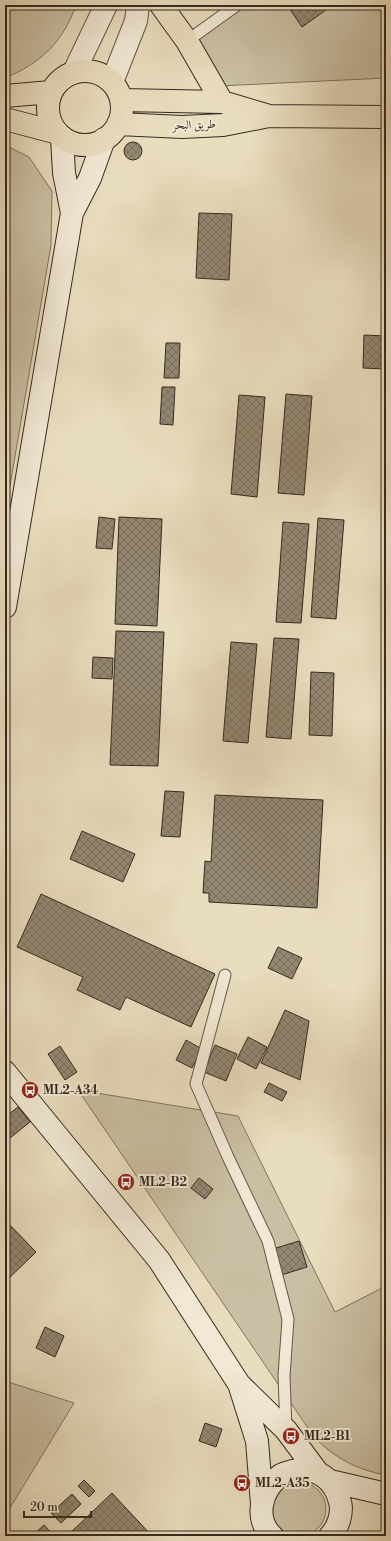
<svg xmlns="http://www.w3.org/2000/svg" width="391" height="1541" viewBox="0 0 391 1541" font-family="'Libre Bodoni',Amiri,serif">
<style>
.green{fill:#cabfa4;stroke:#807462}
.building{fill:url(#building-cross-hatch);stroke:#352a1f}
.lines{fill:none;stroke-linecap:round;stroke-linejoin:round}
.lane-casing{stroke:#625747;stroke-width:13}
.street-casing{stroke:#625747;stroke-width:24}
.secondary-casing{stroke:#352a1f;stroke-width:24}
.highway-casing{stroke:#352a1f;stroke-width:24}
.lane{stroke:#f1e9d5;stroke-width:11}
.street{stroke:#f1e9d5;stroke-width:22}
.secondary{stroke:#f1e9d5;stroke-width:22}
.highway{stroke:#e9ddbf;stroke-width:22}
.labels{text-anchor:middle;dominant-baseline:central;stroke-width:4;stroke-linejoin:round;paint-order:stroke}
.street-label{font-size:12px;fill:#352a1f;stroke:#f1e9d5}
.poi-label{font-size:12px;font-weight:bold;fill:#352a1f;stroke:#f1e9d5;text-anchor:start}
</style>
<defs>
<pattern id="building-cross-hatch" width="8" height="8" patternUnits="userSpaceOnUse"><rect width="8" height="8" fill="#938772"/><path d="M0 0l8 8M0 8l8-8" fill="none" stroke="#796f5d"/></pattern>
</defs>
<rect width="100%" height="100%" fill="#e9ddbf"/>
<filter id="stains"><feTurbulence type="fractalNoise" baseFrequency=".005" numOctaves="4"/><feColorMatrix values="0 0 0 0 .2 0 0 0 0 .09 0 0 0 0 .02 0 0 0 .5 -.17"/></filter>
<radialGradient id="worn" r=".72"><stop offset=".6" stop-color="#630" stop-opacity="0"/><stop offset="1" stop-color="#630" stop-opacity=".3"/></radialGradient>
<path class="green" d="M5,5H76C63,42 41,63 5,78Z
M243,5H386V78L219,86L187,45Z
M5,145L29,157L52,191L51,245L5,515Z
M78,1090L238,1116L335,1312L386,1286V1475C357,1470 335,1458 314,1437Z
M5,1381L74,1403L5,1516Z
M272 1509a27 27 0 1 1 54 0a27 27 0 1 1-54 0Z"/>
<path class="building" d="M287,5H333L302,27Z
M124 151a9 9 0 1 1 18 0a9 9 0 1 1-18 0Z
M199,213L232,214L229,280L196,278Z
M364,335L386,336V369L363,368Z
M166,343H180L179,378H164Z
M162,387H175L173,425L160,424Z
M286,394L312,396L304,495L278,493Z
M239,395L265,397L257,497L231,494Z
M99,517L115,519L112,549L96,548Z
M119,517L162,519L157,626L115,624Z
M318,518L344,520L336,619L311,617Z
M283,522L309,524L301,623L276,622Z
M116,631L164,632L158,766L110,765Z
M274,638L299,639L291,739L266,737Z
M231,642L257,644L248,743L223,741Z
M93,657L113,658L112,679L92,678Z
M311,672L334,673L332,736L309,735Z
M165,791L184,792L180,837L161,836Z
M215,795L323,800L317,908L209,902V893H203L205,861L211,862Z
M82,831L135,854L123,882L70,859Z
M41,894L215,974L191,1027L126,997L120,1010L77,990L83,977L17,947Z
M278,947L302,958L292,979L268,968Z
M5,949L9,954V959L5,965Z
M285,1010L309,1021L300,1080L261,1063Z
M248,1037L267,1047L256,1069L237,1059Z
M186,1040L202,1049L192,1068L176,1060Z
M215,1045L237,1054L226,1081L204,1072Z
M60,1046L77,1072L65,1080L48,1054Z
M269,1083L287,1092L282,1101L264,1092Z
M18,1107L30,1122L5,1142V1117Z
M199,1178L213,1189L205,1199L191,1188Z
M5,1220L36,1252L5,1282Z
M299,1241L307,1267L281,1275L273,1249Z
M45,1327L64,1336L55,1357L36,1348Z
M205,1423L222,1429L216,1447L199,1441Z
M84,1480L95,1491L89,1497L78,1486Z
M112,1493L152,1536H67Z
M72,1494L81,1504L61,1523L51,1513Z
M44,1525L54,1536H32Z"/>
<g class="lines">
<defs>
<path id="lane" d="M187,41L237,5
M225,975L196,1084L228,1157L268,1241L288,1319L284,1376L286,1429"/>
<path id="street" d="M74,72L106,5
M112,82L136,21L138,5"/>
<path id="secondary" d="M62,137L64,173L72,213
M5,607L72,213L90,178L104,139
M5,1072L159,1260L239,1384L286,1430L318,1473
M240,1387L257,1441L262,1504
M330,1481L386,1494
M272,1536C253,1518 262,1488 281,1475C284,1473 289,1472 293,1471C316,1465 335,1480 340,1502C343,1513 338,1528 330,1536"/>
<path id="highway" d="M161,5L187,41L222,102
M48 108a37 37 0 1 1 74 0a37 37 0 1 1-74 0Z
M5,96L51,92
M121,100L222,102L266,115
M5,119L58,133
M118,124L182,127L223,125L269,116L386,117"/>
</defs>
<use href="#lane" class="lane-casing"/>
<use href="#street" class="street-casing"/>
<use href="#secondary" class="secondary-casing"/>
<use href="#highway" class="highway-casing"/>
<use href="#lane" class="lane"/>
<use href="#street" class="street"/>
<use href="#secondary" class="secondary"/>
<use href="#highway" class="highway"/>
</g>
<defs>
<symbol id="bus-disc" viewBox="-11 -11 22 22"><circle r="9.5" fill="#8f2418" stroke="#f1e9d5"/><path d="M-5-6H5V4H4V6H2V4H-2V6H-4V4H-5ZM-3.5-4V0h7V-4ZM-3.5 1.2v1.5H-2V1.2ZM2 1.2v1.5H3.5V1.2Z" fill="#fff"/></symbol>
</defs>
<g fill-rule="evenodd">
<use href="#bus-disc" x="20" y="1080" width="20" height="20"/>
<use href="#bus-disc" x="116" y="1172" width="20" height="20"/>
<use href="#bus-disc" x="281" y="1426" width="20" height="20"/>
<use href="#bus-disc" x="232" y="1473" width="20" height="20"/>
</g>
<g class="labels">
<g class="street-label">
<text transform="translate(194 125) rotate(-2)">طريق البحر</text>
</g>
<g class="poi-label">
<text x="43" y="1090">ML2-A34</text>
<text x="139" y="1182">ML2-B2</text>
<text x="304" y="1436">ML2-B1</text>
<text x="255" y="1483">ML2-A35</text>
</g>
</g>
<rect width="391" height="1541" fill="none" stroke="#e9ddbf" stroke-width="20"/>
<rect x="6" y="6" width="379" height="1529" fill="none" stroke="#352a1f" stroke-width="2"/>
<rect x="10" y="10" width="371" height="1521" fill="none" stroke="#352a1f"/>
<path d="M24 1511v6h67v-6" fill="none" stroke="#352a1f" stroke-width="2"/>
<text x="30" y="1511" font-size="12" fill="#352a1f" stroke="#f1e9d5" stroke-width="3" paint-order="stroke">20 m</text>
<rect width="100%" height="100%" filter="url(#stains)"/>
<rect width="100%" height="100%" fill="url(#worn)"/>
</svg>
